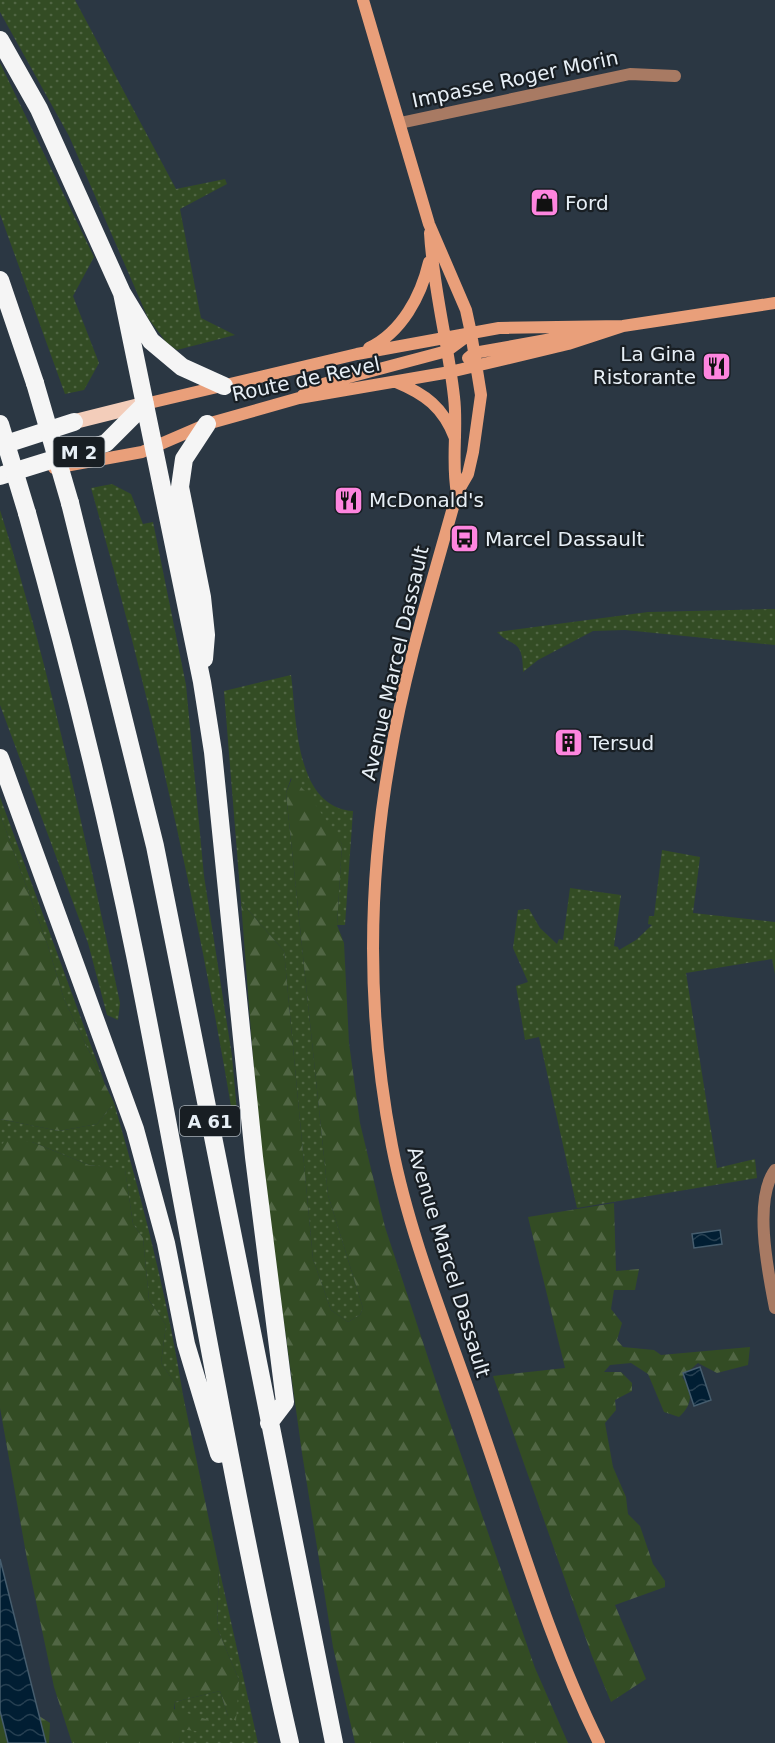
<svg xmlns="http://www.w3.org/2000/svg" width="775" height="1743" viewBox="0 0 775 1743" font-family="'DejaVu Sans',sans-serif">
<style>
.green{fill:url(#green-dots)}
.forest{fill:url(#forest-firs)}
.water{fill:url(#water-waves);stroke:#465d6e;stroke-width:1.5}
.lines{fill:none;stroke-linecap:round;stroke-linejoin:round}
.street{stroke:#a87a63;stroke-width:12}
.secondary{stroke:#e99f7a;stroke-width:12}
.primary{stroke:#f3cdba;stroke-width:15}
.highway{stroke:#f5f5f5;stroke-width:18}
.highway-bridge{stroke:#f5f5f5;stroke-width:18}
.labels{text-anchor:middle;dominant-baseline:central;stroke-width:4.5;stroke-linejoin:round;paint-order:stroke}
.shield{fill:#181e23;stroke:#a9b0b7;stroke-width:1.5}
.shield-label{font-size:18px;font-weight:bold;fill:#e7eff6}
.street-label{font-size:20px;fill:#e7eff6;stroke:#181e23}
.poi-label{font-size:20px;fill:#e7eff6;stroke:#181e23;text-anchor:start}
</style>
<defs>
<pattern id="green-dots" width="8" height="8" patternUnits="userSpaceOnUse" patternTransform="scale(1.5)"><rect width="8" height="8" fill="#334c24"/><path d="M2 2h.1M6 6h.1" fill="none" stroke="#516644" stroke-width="1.8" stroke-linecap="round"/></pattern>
<pattern id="forest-firs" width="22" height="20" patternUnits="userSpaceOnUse" patternTransform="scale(1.5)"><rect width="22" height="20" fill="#334c24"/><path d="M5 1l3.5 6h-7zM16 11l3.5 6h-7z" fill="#516644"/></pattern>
<pattern id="water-waves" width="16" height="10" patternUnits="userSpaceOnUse" patternTransform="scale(1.5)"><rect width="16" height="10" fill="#011e33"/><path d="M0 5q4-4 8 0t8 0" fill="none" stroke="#263f51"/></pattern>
</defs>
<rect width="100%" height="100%" fill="#2b3743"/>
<path class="green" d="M0,0H75L176,189L225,179L227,184L180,209L201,318L235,335L177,350L166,342L148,318L69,136L0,12Z
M0,63L94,257L73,296L99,363L84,390L65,394L0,214Z
M112,484L131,494L143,524L153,522L186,685L204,876L232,1056L237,1112H232C197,904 149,691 91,488Z
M0,510C51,671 85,838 120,1003L118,1020L107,1015L88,943L0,705Z
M775,609V645L625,630L593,631L538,660L523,672C523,637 512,648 497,632L648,612Z
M291,675C297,718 294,807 353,811L345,925H337L342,844L291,778L286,793L328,1195L363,1308L360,1315L348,1322L331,1310L313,1259L284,951L241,902L224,691Z
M0,797L105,1084L64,999L48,946L0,814Z
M662,850L700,857L693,913L775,922V974L772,959L686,973L717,1168L755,1159L757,1178L577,1208L539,1037L525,1040L516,986L528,982L513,948L518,910L529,909L540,928L557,944L559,939L563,940L570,888L621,895L614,946L618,947L619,950L636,940L652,925L648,924L649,916H654Z
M114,1103C142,1199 167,1296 183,1395L161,1363L166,1325L149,1300L143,1238L133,1224L125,1170L89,1165L32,1142L0,1147V1119L59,1131L97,1124Z
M219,1568L258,1743H180L174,1702L220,1691L228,1716L239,1680L217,1628Z"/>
<path class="forest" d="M292,778L309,795L342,844L337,925L344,943L349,1043L360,1123L385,1227L440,1394L535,1668L568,1743H355L333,1647L302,1453L260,1149L241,902L284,951L313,1259L331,1310L348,1322L360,1315L363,1308L328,1195L286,793Z
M0,814L48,946L64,999L114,1103L97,1124L59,1131L0,1119Z
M6,1139L32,1142L89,1165L125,1169L133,1224L143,1238L149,1300L166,1325L161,1363L183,1395L219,1568L217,1628L239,1680L236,1721L228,1716L220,1691L174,1702V1709L209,1720L204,1732L179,1729L180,1743H72L54,1687L27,1559L0,1408V1147Z
M614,1203L616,1271L639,1269L635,1290H614L611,1309L622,1323L617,1340L623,1347L654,1350L661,1355L750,1347L748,1365L717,1373L698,1363L682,1377C693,1391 693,1405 679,1417L664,1412L648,1374L631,1363L610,1365L604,1372H621L632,1383V1391L615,1400L616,1410L605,1423L613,1467L626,1497L628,1514L640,1526L653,1564L665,1581V1587L615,1605L646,1679L611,1702L592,1656L493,1376L565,1368L528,1217Z
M0,1691L50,1723L49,1743H0Z"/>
<path class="water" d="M720,1230L722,1244L694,1248L692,1234Z
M700,1367L711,1400L694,1406L683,1373Z
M0,1559L46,1743H8L0,1711Z"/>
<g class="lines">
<path class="street" d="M400,123L630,74L675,76
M775,1170C753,1200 768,1272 775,1308"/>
<path class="secondary" d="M363,0L429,224L466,310L471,333L481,395L473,452L468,474L457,493C433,580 405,668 390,758C367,888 367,1017 392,1146C411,1243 452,1339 483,1432C519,1536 550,1644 599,1743
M430,233C433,288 448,342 454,397C458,429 451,461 457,493
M369,348C402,332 421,296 429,262
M468,358L474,353L585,333
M396,382C425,394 443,407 455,438
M303,395L319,385L447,351L470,334
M145,404L357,354L499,328L623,326L775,303
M54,468L142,452L207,424L299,398L450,372L568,344L623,326"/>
<path class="primary" d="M65,424L145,404"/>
<path class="highway" d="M0,40L39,109L122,293L151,341L182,367L224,386
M0,280L35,383
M122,293L202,682L213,752L254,1157L285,1402L269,1423
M0,446L74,422
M0,476L106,443L145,404
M70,503L155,846L334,1743
M27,513C68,659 105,807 135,955C188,1218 230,1482 290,1743
M204,659L206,635L202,597L180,487L184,459L207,424
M0,758L135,1129L166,1243L186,1344L219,1454"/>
<path class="highway-bridge" d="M35,383L70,503
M0,424L27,513"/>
</g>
<defs>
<symbol id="shop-square" viewBox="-11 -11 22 22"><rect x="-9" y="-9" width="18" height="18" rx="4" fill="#fe85df" stroke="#181e23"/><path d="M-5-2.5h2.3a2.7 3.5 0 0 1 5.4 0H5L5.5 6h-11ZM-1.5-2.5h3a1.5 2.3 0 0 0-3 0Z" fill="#111"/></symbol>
<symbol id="restaurant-square" viewBox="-11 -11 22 22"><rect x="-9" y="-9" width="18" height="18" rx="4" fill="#fe85df" stroke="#181e23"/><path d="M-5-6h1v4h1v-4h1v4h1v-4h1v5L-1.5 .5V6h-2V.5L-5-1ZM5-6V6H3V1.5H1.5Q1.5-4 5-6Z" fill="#111"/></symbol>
<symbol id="bus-square" viewBox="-11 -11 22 22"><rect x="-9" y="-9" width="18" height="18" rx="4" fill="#fe85df" stroke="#181e23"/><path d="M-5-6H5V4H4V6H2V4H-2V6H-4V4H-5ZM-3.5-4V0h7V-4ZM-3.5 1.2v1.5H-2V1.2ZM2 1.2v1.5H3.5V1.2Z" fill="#111"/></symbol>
<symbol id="building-square" viewBox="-11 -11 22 22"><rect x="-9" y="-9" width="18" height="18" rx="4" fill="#fe85df" stroke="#181e23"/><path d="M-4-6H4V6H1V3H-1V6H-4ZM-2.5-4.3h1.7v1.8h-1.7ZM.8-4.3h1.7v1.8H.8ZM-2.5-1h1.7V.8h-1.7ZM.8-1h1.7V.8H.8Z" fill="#111"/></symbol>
</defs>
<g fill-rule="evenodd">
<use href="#shop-square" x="528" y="186" width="33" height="33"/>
<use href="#restaurant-square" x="700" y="350" width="33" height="33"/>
<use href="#restaurant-square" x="332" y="484" width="33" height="33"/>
<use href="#bus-square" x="448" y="522" width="33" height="33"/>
<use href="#building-square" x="552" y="726" width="33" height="33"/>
</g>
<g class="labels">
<g class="shield">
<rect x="53.5" y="437" width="51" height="30" rx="4.5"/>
<rect x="180" y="1106" width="60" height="30" rx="4.5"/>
</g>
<g class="shield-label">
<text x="79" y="452">M 2</text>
<text x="210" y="1121">A 61</text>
</g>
<g class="street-label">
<text transform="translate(515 79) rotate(-12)">Impasse Roger Morin</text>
<text transform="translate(306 379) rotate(-12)">Route de Revel</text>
<text transform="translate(395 663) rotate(-77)">Avenue Marcel Dassault</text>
<text transform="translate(449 1262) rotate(73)">Avenue Marcel Dassault</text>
</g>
<g class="poi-label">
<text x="565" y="203">Ford</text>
<text x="696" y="354" text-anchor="end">La Gina<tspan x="696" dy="23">Ristorante</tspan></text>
<text x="369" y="500">McDonald's</text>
<text x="485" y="539">Marcel Dassault</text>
<text x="589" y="743">Tersud</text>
</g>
</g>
</svg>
